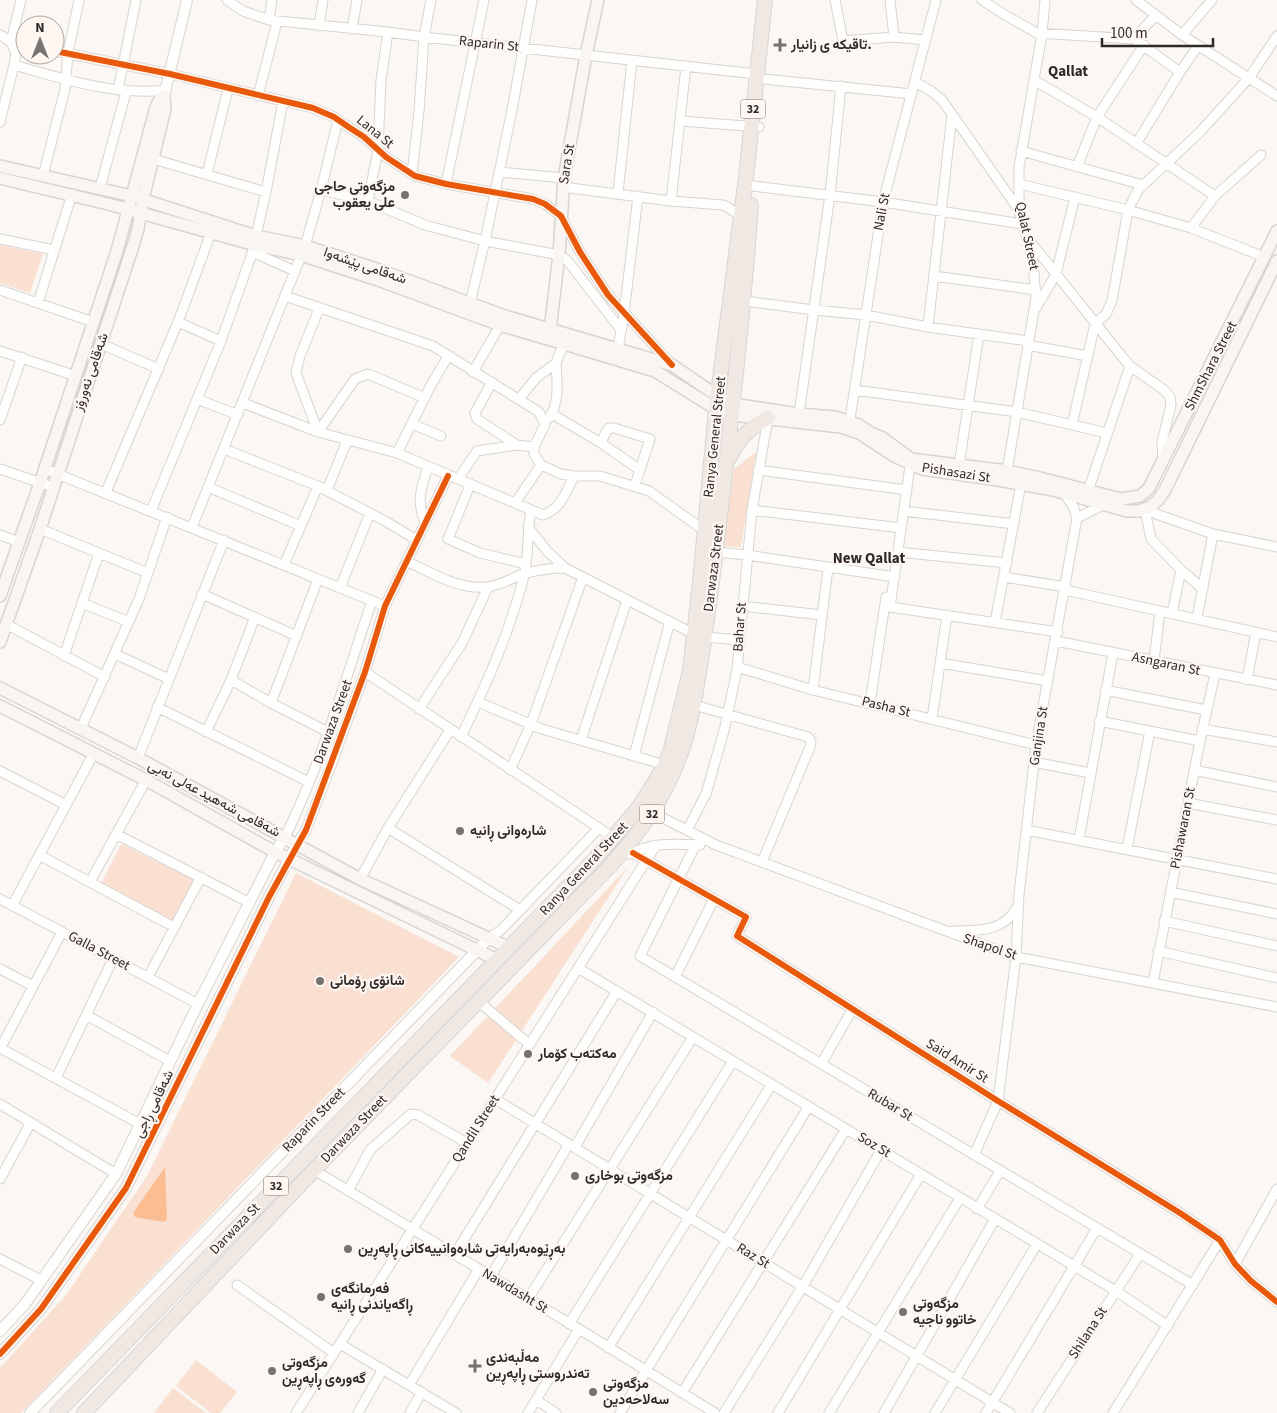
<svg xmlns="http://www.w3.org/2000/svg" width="1277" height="1413" viewBox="0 0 1277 1413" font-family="'Source Sans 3',Vazirmatn,sans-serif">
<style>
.green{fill:#f9e0d0}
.water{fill:#fbbd91}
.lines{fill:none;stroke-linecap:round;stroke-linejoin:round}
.minor-casing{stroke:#d8d4d1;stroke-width:11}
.tertiary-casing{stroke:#d8d4d1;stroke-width:12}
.secondary-casing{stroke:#d8d4d1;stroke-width:14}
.trunk-casing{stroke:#d8d5d4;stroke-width:16}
.minor{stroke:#fefefd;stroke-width:9}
.tertiary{stroke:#fefefd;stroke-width:10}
.secondary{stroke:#f9f5f3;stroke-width:11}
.trunk{stroke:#f0e8e2;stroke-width:14}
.cycleway-casing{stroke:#fef6f1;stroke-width:9}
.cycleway{stroke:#e8590c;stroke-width:6}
.poi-dot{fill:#76726f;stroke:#fef6f1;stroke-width:2}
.labels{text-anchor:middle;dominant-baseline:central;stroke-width:4.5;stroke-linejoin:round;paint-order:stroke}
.shield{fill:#fef6f1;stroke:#6d6764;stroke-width:1}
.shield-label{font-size:12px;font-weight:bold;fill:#2f2a27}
.street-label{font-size:14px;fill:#2f2a27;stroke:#fef6f1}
.poi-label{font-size:14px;font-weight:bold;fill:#2f2a27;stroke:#fef6f1;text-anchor:start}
.neighbourhood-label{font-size:15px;font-weight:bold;fill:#2f2a27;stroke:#fef6f1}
</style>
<rect width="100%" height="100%" fill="#fbf7f4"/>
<path class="green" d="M0,245L43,254L30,293L0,283Z
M756,452L741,547L723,546L734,469Z
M122,844L193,880L194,882L173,921L101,884L120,846Z
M628,867L488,1083L450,1056Z
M296,873L459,957L21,1413H0V1368L66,1295L147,1176Z
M196,1360L237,1392L220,1413H211L176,1386Z
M173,1388L206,1413H154Z"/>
<path class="water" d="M165,1167L167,1219L164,1222L135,1217L133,1213Z"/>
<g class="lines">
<defs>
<path id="minor" d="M227,0L243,11L269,20L388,32L424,37L756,74
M835,0L843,41L894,37L925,40
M890,0L894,37
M982,0L1005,15L1037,33L1134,39L1180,72
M1136,0L1182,35L1277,96
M269,20L272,0
M319,26L323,0
M352,29L357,0
M0,35L11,42L25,45
M1182,35L1212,0
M1134,39L1155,16
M55,51L170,74L313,108L334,117L350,128L364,137L386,157L415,176L446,184L533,199L545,204L561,216L580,252L608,295L671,364
M14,65C64,79 114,96 166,90
M764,79L912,94
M1034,80L1097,117L1215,196
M915,82L931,91L942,100L1019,210
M118,90L136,0
M258,96L277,22
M680,121L759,127
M0,122L14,65L16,53L11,42L21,0
M1136,144L1180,72L1198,46
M1021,151L1143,185
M153,159L266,192
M1077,167L1097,117L1144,45
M499,172L564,178L567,185L570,188L671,201L723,205L729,208L741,217
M207,174L228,89
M412,174L419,111L424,37L431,0
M43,176L65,89L68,53L79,0
M446,184L484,0
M1019,184L1128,210L1191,228L1264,257
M753,186L883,202L1022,224
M100,188L126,92
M321,190L368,201L425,225L485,241L559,255L567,260L621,330
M618,193L632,60
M368,201L378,150L381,80L388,32
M671,201L686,66
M1191,228L1215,196L1261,155
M256,236L266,192L283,101
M0,239L54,250
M1029,240L1120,354L1130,366L1164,390L1170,397L1171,405L1162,442L1163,461
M252,252L295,271
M934,276L1036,290
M0,290L93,322
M285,296L433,346L539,412L545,424L534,447V454L541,465L561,474L574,476H600L649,491L705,531
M744,301L814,310L866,315L928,327L1028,341
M38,303L72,194
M470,303L485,241L512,110L532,0
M1036,308L1056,274L1075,197
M178,322L221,341
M928,327L952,115
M101,344L159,369
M1027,345L1088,356
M618,349L624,314L638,196
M0,351L76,376
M473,372L503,320
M492,382L475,413L477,419L517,445
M855,390L1017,412L1107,433
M197,399L238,415
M519,399L536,378L556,363L564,343
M243,403L318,432L397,453L543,515C561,509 566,492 574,476
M552,414L601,443L640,470
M799,414L830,195L841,86
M549,418C560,403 557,380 556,363
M0,420L22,357
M412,424L441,436
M1072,425L1095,324L1106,314L1112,301L1128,210L1138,190L1199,133L1249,78L1277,36
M849,426L883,202L936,0
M318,432L355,379L368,374L425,398
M318,432L296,373L300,356L319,309
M601,443L606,432L609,428H614L650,439L635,485
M224,449L318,486L385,521L417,540
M397,453L430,387L448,356
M911,459L890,607L1058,632
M959,465L979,334
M0,469L53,487
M45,469L385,606
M758,470L907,490
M1007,471L1036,298L1033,261L1019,210V167L1042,34L1045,0
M458,479L477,451L517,445L534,447
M470,485L448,539L480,553L526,564
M208,487L301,526
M327,490L347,441
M1088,491L1130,366
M106,492L178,322L211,233
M515,503L541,465
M752,510L901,528
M1145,510L1213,534L1277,547
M1145,510L1151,539L1181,570L1203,589
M151,511L221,341L255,245
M904,511L1014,524
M1077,518L1103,505
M425,522C416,501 421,488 428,467
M192,527L305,246L321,190L338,120
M528,527L547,551L565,568
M40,529L148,573
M0,535L19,542
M716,552L747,555L895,577
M898,552L1007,563
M408,562C432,573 459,590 487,587C499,586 512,578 523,574C537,570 551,568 565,568L694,634
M284,565L318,486
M1004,577L1066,587
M340,588L370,513
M1065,590L1277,637
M202,594L297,636
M82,603L129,622
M751,607L822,615
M1172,613L1181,570
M1197,618L1213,534
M995,622L1021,484
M6,624L105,677
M705,637L740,640
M1056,641L1277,685
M115,654L169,679
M64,656L99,553
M1154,661L1160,611
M940,663L1048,681
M737,667L813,690L1036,745
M365,672L614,838
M231,680L271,703L328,732
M1247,680L1256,632
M813,690L828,568
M1105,690L1206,710
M478,702L542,729L665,765
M271,703L318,579
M870,703L886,597
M694,705L808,737L811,741L810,747L762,862
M157,707L309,782
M419,709L462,643L488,587
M932,719L947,615
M1099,721L1200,741
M81,728L139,599L167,517
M1202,729L1277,742
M206,732L231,680L255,617
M461,737C486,685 510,632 524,576C529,555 527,532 531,510
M581,740L627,600
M634,756L670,621
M138,758L224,540
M1034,762L1090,773
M510,770L531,724L583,577
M1194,770L1277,787
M0,771L66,805
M1188,803L1277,820
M653,813L716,845L1016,957L1277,1007
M388,828L520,910
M687,830L706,794L725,727L737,669L752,510L768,418
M1026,830L1277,879
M116,834L250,903
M285,837C322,762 345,680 372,601
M1079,839L1113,653
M297,844L306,830L332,763L365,672L385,606L448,476
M696,844L640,956L1193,1285
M1127,849L1150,731
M633,853L746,917L737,936L998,1101L1180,1213L1220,1240L1235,1264L1251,1281L1277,1302
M630,854C653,842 675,844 700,845
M39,855L174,927
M360,879L388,828L450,730
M90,882L146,780
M1170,892L1277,914
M0,899L198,1004
M12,906L94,753
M1164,921L1277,946
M952,931C978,931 1004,932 1017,907
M489,938L501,930L599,828
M1158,951L1277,978
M578,968L1116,1291L1168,1326
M0,969L33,986
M148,977L201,877
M675,977L714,899
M1153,983L1200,741L1215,674
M478,1001L529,1044
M86,1015L170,1061
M0,1048L140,1124
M0,1049L62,932
M821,1064L852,1010
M56,1078L113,959
M495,1099L1010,1413
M0,1104L116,1174
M575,1147L653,1012
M974,1155L998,1101L1016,957L1019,894L1036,745L1077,518L1073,506L1064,493
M314,1170L579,1329L715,1413
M0,1179L30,1124
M348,1191L370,1150L411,1114L418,1115L467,1143
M977,1209L1000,1171
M455,1254L617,991
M0,1259L41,1280
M1235,1264L1277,1189
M491,1276L569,1144
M237,1285L334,1353
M528,1299L693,1037
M569,1324L733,1061
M340,1344L456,1413
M608,1348L772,1084
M409,1385L479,1269
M682,1393L846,1129
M536,1400L556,1413
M296,1413L656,845
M358,1413L383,1369
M410,1413L422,1392
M528,1413L579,1329
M620,1413L809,1106
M724,1413L803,1286L881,1150
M778,1413L921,1174
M829,1413L960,1198
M884,1413L995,1219
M935,1413L1037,1244
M986,1413L1097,1228
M1037,1413L1140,1254
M1113,1413L1220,1240"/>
<path id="tertiary" d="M164,96L187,0
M0,1331L25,1304L116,1174L198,1004L275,852L285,837
M0,1354L41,1309L126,1188L269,897L297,844
M30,1413L489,938"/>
<path id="secondary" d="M0,166L132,196L256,236L305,246L377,269L505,316L672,365L722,399L733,404L799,414L835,417L859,425L871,433L881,437L911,459L1007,471L1040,478L1121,499L1140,496L1149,488L1277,231
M0,178L112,205L255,245L301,255L378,280L500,325L655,371L716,409L732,415L841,427L859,433L894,456L922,469L992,479L1053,490L1127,511H1139L1150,507L1158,500L1165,490L1277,261
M550,330L559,255L564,178L586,55L598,0
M0,596L40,483L117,251L156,107L160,99L164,96
M0,642L40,529L133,246L138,229L143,199L165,109L164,96
M0,688L138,758L360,879L510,948
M0,706L146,780L275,852L497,960"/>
<path id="trunk" d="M730,457C738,439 751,426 768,418
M57,1413L596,858L639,807L665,765L671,749L690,671L700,582L716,409L746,177L765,0
M84,1413L314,1170L610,866C640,832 663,801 679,758C689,733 694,705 698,678C706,633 711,588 717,543C730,430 743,318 751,205"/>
</defs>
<use href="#minor" class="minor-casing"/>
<use href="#tertiary" class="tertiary-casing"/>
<use href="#secondary" class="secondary-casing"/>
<use href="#trunk" class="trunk-casing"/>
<use href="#minor" class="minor"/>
<use href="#tertiary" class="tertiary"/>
<use href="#secondary" class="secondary"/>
<use href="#trunk" class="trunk"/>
<defs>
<path id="cycleway" d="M55,51L170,74L313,108L334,117L350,128L364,137L386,157L415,176L446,184L533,199L545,204L561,216L580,252L608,295L672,365
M633,853L746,917L737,936L998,1101L1180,1213L1220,1240L1235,1264L1251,1281L1277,1302
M0,1354L41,1309L126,1188L269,897L306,830L365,672L385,606L448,476"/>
</defs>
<use href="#cycleway" class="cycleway-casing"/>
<use href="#cycleway" class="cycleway"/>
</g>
<g class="poi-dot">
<path d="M777.5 37.5h5v5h5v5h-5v5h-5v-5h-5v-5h5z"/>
<circle cx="405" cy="195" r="5"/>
<circle cx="460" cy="831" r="5"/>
<circle cx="320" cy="981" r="5"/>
<circle cx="528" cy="1054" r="5"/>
<circle cx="575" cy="1176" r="5"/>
<circle cx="348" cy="1249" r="5"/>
<circle cx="321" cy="1297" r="5"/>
<circle cx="903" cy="1312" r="5"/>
<path d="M472.5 1358.5h5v5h5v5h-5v5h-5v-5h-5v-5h5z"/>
<circle cx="272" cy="1371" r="5"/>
<circle cx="593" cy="1392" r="5"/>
</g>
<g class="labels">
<g class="shield">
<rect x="740.5" y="99.5" width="25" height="19" rx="4"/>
<rect x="639.5" y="804.5" width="25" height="19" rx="4"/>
<rect x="263.5" y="1176.5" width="25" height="19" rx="4"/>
</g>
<g class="shield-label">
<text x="753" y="109">32</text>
<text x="652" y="814">32</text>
<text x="276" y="1186">32</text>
</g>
<g class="street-label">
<text transform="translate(489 44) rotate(6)">Raparin St</text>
<text transform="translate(375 132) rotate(39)">Lana St</text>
<text transform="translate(567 164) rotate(-81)">Sara St</text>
<text transform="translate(882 212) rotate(-79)">Nali St</text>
<text transform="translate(1027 236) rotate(78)">Qalat Street</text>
<text transform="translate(365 266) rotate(19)">شەقامی پێشەوا</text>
<text transform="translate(1211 366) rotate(-63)">ShmShara Street</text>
<text transform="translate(91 372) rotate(-71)">شەقامی نەورۆز</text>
<text transform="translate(715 437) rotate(-84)">Ranya General Street</text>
<text transform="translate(956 473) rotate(9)">Pishasazi St</text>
<text transform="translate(714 568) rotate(-83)">Darwaza Street</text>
<text transform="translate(740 627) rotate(-86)">Bahar St</text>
<text transform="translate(1166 664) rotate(12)">Asngaran St</text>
<text transform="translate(886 707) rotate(14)">Pasha St</text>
<text transform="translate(333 722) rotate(-70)">Darwaza Street</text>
<text transform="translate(1039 736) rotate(-81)">Ganjina St</text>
<text transform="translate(214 799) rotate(28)">شەقامی شەهید عەلی نەبی</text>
<text transform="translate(1183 828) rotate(-79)">Pishawaran St</text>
<text transform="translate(584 869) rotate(-47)">Ranya General Street</text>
<text transform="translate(990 947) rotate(19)">Shapol St</text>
<text transform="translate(99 951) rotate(28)">Galla Street</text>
<text transform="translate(957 1061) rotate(32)">Said Amir St</text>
<text transform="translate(154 1104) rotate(-64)">شەقامی ڕاجی</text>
<text transform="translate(890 1105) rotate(31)">Rubar St</text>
<text transform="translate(314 1120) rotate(-46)">Raparin Street</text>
<text transform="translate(354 1129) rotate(-46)">Darwaza Street</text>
<text transform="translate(476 1129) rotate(-58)">Qandil Street</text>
<text transform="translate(874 1145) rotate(31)">Soz St</text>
<text transform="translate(235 1229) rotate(-46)">Darwaza St</text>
<text transform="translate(753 1256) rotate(31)">Raz St</text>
<text transform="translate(515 1291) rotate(31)">Nawdasht St</text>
<text transform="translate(1088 1333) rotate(-57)">Shilana St</text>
</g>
<g class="poi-label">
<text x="791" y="45">تاقيكه ى زانيار.</text>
<text x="395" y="187" text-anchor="end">مزگەوتی حاجی<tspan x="395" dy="16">علی یعقوب</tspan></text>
<text x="470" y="831">شارەوانی ڕانیە</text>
<text x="330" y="981">شانۆی ڕۆمانی</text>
<text x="538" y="1054">مەکتەب کۆمار</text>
<text x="585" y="1176">مزگەوتی بوخاری</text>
<text x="358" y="1249">بەڕێوەبەرایەتی شارەوانییەکانی ڕاپەڕین</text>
<text x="331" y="1289">فەرمانگەی<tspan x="331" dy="16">ڕاگەیاندنی ڕانیە</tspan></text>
<text x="913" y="1304">مزگەوتی<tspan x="913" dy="16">خاتوو ناجیە</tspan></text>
<text x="486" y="1358">مەڵبەندی<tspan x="486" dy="16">تەندروستی ڕاپەڕین</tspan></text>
<text x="282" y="1363">مزگەوتی<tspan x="282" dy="16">گەورەی ڕاپەڕین</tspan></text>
<text x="603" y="1384">مزگەوتی<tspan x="603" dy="16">سەلاحەدین</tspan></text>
</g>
<g class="neighbourhood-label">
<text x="1068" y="71">Qallat</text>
<text x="869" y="558">New Qallat</text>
</g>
</g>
<g transform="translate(40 40)"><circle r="24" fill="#fef6f1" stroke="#aba4a0"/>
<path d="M0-4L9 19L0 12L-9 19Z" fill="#76726f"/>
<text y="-8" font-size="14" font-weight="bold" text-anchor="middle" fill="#2f2a27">N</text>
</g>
<path d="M1102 38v8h111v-8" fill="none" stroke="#2f2a27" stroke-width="2.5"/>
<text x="1110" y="38" font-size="15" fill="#2f2a27" stroke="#fef6f1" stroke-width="4" paint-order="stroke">100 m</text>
</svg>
